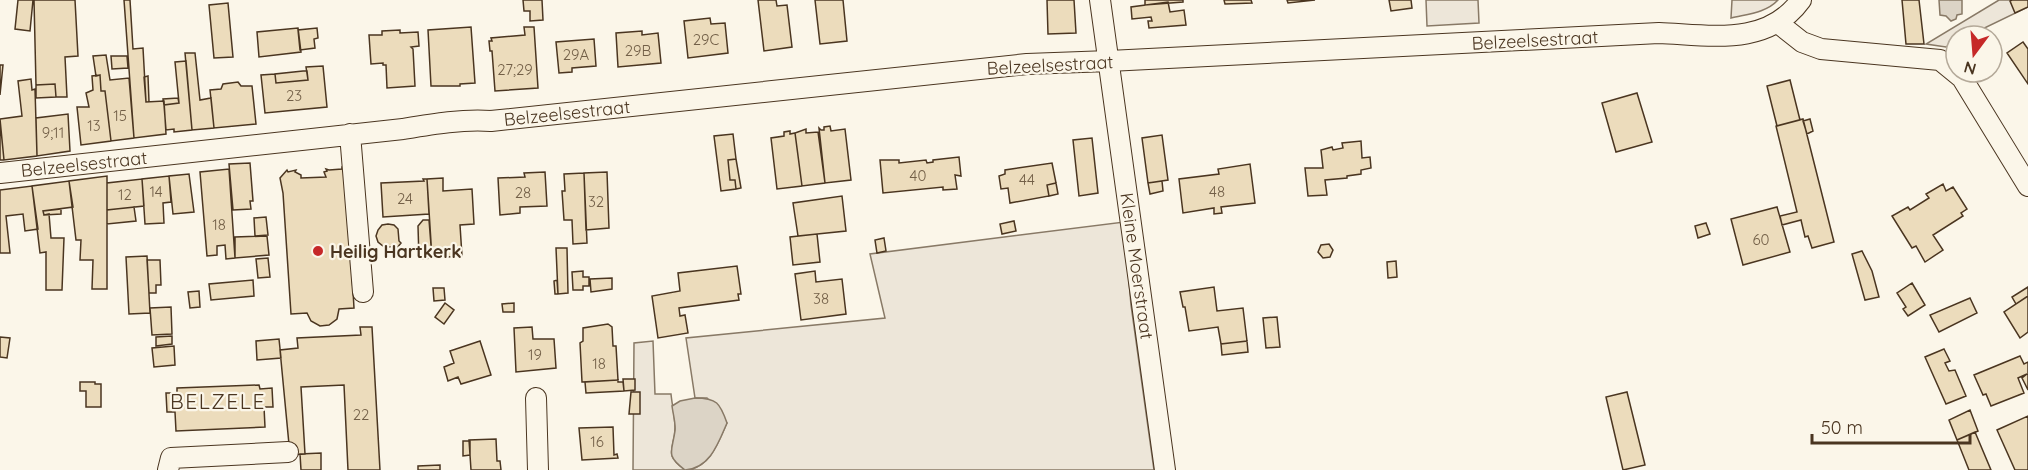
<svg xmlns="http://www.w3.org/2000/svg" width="2028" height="470" viewBox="0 0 2028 470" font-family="Quicksand,sans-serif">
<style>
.green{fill:#ede6d9;stroke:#887966;stroke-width:1.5}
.water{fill:#dcd4c6;stroke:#887966;stroke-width:1.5}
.building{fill:#ecdcbc;stroke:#4a3520;stroke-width:1.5}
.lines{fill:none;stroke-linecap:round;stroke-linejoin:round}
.minor-casing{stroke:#4a3520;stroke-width:22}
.minor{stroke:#fbf6e9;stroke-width:20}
.poi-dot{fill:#c62828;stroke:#fbf6e9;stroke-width:2}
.labels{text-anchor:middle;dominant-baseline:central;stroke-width:4.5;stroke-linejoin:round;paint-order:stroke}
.number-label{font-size:15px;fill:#725f47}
.street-label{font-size:18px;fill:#4a3520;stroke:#fbf6e9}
.poi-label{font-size:18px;font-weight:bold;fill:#4a3520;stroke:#fbf6e9;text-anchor:start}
.quarter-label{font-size:21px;letter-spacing:1.5px;fill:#4a3520;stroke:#fbf6e9}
</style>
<rect width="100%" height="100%" fill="#fbf6e9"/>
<path class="green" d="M1426,0H1478L1479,23L1427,26Z
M1732,0H1778C1766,13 1747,14 1731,18Z
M1999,0H2028V7L1968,36H1956V42L1946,47L1926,44Z
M1124,222L1131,305L1154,470H688C711,466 718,442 727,423L707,398H695L686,338L885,318L870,254Z
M653,341L655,394H671C672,405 675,416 675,428C675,450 662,453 685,470H633L634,343Z"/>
<path class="water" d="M1939,0H1962V14L1957,15L1956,19L1951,21L1946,16L1940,15Z
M695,398C717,398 720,403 727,423C718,444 710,468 685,470C665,455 672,452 675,431C676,424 673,414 672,406L680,401Z"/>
<path class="building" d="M18,0H33L30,31L15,29Z
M34,0H75L78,56L65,57L67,97H56L55,84L36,85Z
M124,0H130L133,49L143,48L146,102L164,101L166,134L134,138Z
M523,0H542L543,20L530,21V11H524Z
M758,0H776L777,6L787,5L792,47L764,51Z
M815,0H843L847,41L820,44Z
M1047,0H1074L1076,33L1048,34Z
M1145,0H1183V2L1145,5Z
M1224,0H1251L1252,3L1225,4Z
M1287,0H1315L1288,3Z
M1389,0H1411L1412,8L1391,11Z
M1902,0H1919L1924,44H1906Z
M2012,0H2028V7L2015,13L2010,1Z
M1168,2L1170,12L1184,10L1186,25L1149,28L1148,21H1152L1151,17L1132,19L1131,7Z
M228,3L233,57L214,58L209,5Z
M710,18L711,24L725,23L728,53L688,58L684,21Z
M471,27L475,83L460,84V86H431L428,30Z
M524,27H534L538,88L495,91L492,51H490L489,41H492L491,38L525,35Z
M298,28L301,52L259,57L257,32Z
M317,28L318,38L314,39L315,48L300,50L298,30Z
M400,30V33L418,32L419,46L411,47L413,49L415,86L387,88L386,65H383V63L371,64L369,35H382V31Z
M642,31V35L658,33L661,63L618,67L616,33Z
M594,39L596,66L572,68V72L559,73L556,42Z
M2023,42L2028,49V84L2007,53Z
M185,53H195L200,100L211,98L214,128L192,130Z
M106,55L110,80L129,78L134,138L111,141L105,91H101L100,75L96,76L93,56Z
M111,56H127L128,68L112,69Z
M186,61L192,130L174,132V129L166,130L164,105L179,103L175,62Z
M0,65H3L0,95Z
M323,66L327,107L265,113L261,75L275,74L276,83L308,80L306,67Z
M303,71H307L308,80L276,83L275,74Z
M100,75L101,91H105L111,141L81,145L77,107H89L86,93L93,90L92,76Z
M148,76L149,102H146L144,77Z
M31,79L32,90L35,89L37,156L4,160L0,119L22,116L18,81Z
M1790,80L1800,120L1777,126L1767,86Z
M238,82L241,86H252L256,124L214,128L210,90L221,89L223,84Z
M55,84L56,97L36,98V85Z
M1637,93L1652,142L1616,152L1602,103Z
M178,98L179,103L164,105L163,99Z
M68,114L70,151L37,156L36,118Z
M1803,119L1834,242L1812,248L1808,236L1805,237L1801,220L1782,225L1780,216L1797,212L1776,126Z
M1810,119L1813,131L1807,134L1803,121Z
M0,120L4,160H0Z
M830,126L831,131L845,129L851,180L825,183L819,128L821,130H824V127Z
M806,129V133L818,132L825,183L802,186L795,133Z
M790,131V134L795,133L802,186L777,189L771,138L784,136V132Z
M733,134L736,159L728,160L730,180H735L736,189L721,191L714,136Z
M1162,135L1168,180L1148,183L1142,138Z
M1092,138L1098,193L1079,196L1073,140Z
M1361,141L1362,158L1370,157L1371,168L1361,170V174L1347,176V178L1325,180L1327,195L1308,196L1305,168H1323L1321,150L1332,147L1333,150L1343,148L1342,143Z
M959,157L961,176L955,175L957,189L943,190V187L883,193L880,160H899V163L926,160L927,163L933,162V160Z
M736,159L741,188L736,189L735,180H730L728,160Z
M250,163L253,201H250L251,209L233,210L229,164Z
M1052,163L1056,183L1047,185L1049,196L1010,203L1008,188L1001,189L999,176L1005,174V170Z
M1250,164L1255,203L1221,207L1222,213L1214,214V208L1183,213L1179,179L1219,174L1218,169Z
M342,167H344L346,173L354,308L339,309L337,319L329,325L320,326L311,321L307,313L291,314L283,193L280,178L287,170L288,172L296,170L295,172L301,175V178L326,177L324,172L327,171L326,169L329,170L342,169Z
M229,169L235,258L226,259L225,245L217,246V255L207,256L200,172Z
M545,172L547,206L520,207V213L500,215L498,178L525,177L524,173Z
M607,172L609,228L586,230L584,173Z
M584,173L587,243L573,244L572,220H564L562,191H565L564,174Z
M189,174L194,212L173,214L169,176Z
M107,176V289H92L93,260H80L81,240H76L69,181Z
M169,176L171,202L163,203L164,223L145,224L142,179Z
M443,178V191L472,189L474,224L460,225L462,256L432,258L427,179Z
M142,179L144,206L107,210V183Z
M423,179H427L429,214L383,217L381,183L424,181Z
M69,181L73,207L43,211L44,215L49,214L51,238H64L62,290H46V252L40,253L32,186Z
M1162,181L1163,191L1150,194L1148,183Z
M1056,183L1058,194L1049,196L1047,185Z
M1943,184L1946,191L1953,187L1967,209L1961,213L1963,216L1933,235L1943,250L1925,262L1916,246L1912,248L1892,216L1908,207L1910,210L1929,198L1926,194Z
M32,186L38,229L25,231L23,214L6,216L10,253H0V190Z
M842,196L846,231L798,236L793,203Z
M134,207L136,221L107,224V210Z
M1777,207L1790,252L1743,265L1731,219Z
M61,209V214L44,215L43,211Z
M266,217L268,235L255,236L254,218Z
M423,220H429L432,258L419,259L418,226Z
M1014,221L1016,231L1002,234L1000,224Z
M1706,223L1710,234L1698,238L1695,226Z
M388,224L394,225L398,229L399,241L401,243L397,248L395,246L389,247L383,246L378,242L376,236L378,230L382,225Z
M817,234L820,262L793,265L790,237Z
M267,236L269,255L235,258V237Z
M884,238L886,251L877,253L875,240Z
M1329,244L1333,250L1330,257L1323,258L1318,252L1321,245Z
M556,248H567L568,293L558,294Z
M1862,251L1872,271L1879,297L1865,300L1852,254Z
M147,256L150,313L129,314L126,257Z
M268,258L270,277L258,278L256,259Z
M147,260H160L161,285H156V293H149Z
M1396,261L1397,277L1388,278L1387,262Z
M737,266L741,294H738L739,300L679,308L680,316L685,315L688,333L658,338L652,296L680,291L678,273Z
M583,271V277H589V286H583V290H573L572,272Z
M815,271L816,282L842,279L846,314L801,320L795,274Z
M612,278V289L591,292L590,279Z
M253,280L254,296L211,300L209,284Z
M557,280L558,294H555L554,281Z
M1912,283L1925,305L1908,316L1903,309L1906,307L1897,293Z
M1214,287L1217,311L1243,308L1247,341L1221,344L1218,327L1189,331L1185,307H1183L1180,292Z
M2028,287V296L2016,304L2012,297Z
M433,288H444L445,300L434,301Z
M199,291L200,307L190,308L188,292Z
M2028,296V332L2020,338L2004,312Z
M1970,298L1977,313L1939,332L1930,315Z
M445,303L454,310L444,324L435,317Z
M514,303V312H503L502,304Z
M171,307L172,334L152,335L150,308Z
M1277,317L1280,347L1266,348L1263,318Z
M608,324L612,327L613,346H616L618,380L582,382L580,343L583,341V328Z
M360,327H372L380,470H348L344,385L301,387L305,454L290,455L280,350L298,348L297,338L361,335Z
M532,327L533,339H554L556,368L516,372L514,328Z
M172,336V344L156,346V337Z
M0,337L10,338L7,358L0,357Z
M279,339L281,358L257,360L256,341Z
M480,341L491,375L461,384L458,377L448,381L444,367L454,363L450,351Z
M1247,341L1248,352L1222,355L1221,344Z
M174,346L175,365L154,367L152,348Z
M1944,349L1950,361L1945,363L1949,371L1955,370L1966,396L1946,404L1925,357Z
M2020,356L2024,364L2028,362V390L2022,378L2027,374L2018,378L2024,393L1991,406L1986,394L1983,395L1974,375Z
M623,379H635V390L624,391Z
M618,380V382H623L624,391L586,393L585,382Z
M80,382H95V384H101V407H86V391H80Z
M259,385L260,389L272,388L273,407H264L265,427L176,431L175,412H167L166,393H177V388Z
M631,392H640V414H629Z
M1627,392L1645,465L1623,470L1606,397Z
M1970,410L1978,431L1957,440L1949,420Z
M2028,416V470H2015L1997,430Z
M613,427L614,455L617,454L618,458L582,460L579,428Z
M1975,432L1991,470H1969L1957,440Z
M496,439L497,461H500L501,470H471L469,440Z
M463,441H470V455L463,456Z
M321,453V470H301L300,454Z
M440,465V470H418V466Z"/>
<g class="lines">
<defs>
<path id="minor" d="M1100,0L1165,470
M1778,23L1802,42L1821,49L1940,60L1962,78L2028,186
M350,134L363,292
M0,173L403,129C433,124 462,119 491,121L1027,64L1109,61L1659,33C1710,35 1767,47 1801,0
M536,398L538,470
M168,470L171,458L288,452"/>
</defs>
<use href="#minor" class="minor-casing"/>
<use href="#minor" class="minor"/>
</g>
<circle class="poi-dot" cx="318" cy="251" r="6"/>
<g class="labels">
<g class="number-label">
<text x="706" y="39">29C</text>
<text x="638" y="50">29B</text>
<text x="576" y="54">29A</text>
<text x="515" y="69">27;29</text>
<text x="294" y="95">23</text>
<text x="120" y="115">15</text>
<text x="94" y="125">13</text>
<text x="53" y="132">9;11</text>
<text x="918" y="175">40</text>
<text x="1027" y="179">44</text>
<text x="156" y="191">14</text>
<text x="1217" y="191">48</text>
<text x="523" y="192">28</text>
<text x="125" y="194">12</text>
<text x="405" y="198">24</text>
<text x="596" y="201">32</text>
<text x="219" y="224">18</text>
<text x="1761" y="239">60</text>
<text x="821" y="298">38</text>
<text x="535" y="354">19</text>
<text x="599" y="363">18</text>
<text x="361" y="414">22</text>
<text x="597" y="441">16</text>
</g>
<g class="street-label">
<text transform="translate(1535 40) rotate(-3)">Belzeelsestraat</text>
<text transform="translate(1050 65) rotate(-3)">Belzeelsestraat</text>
<text transform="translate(567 113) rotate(-6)">Belzeelsestraat</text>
<text transform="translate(84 164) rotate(-6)">Belzeelsestraat</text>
<text transform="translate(1137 266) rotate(82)">Kleine Moerstraat</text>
</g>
<g class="poi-label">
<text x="330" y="251">Heilig Hartkerk</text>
</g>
<g class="quarter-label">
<text x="218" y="401">BELZELE</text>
</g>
</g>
<g transform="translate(1974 54) rotate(196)"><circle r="28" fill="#fbf6e9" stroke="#b4a999" stroke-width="1.5"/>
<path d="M0-4.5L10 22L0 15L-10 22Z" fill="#c62828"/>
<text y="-9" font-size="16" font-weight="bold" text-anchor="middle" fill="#4a3520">N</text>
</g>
<path d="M1812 434v9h158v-9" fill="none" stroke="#4a3520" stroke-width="3"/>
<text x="1821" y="434" font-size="18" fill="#4a3520" stroke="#fbf6e9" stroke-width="4.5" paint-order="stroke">50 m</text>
</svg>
